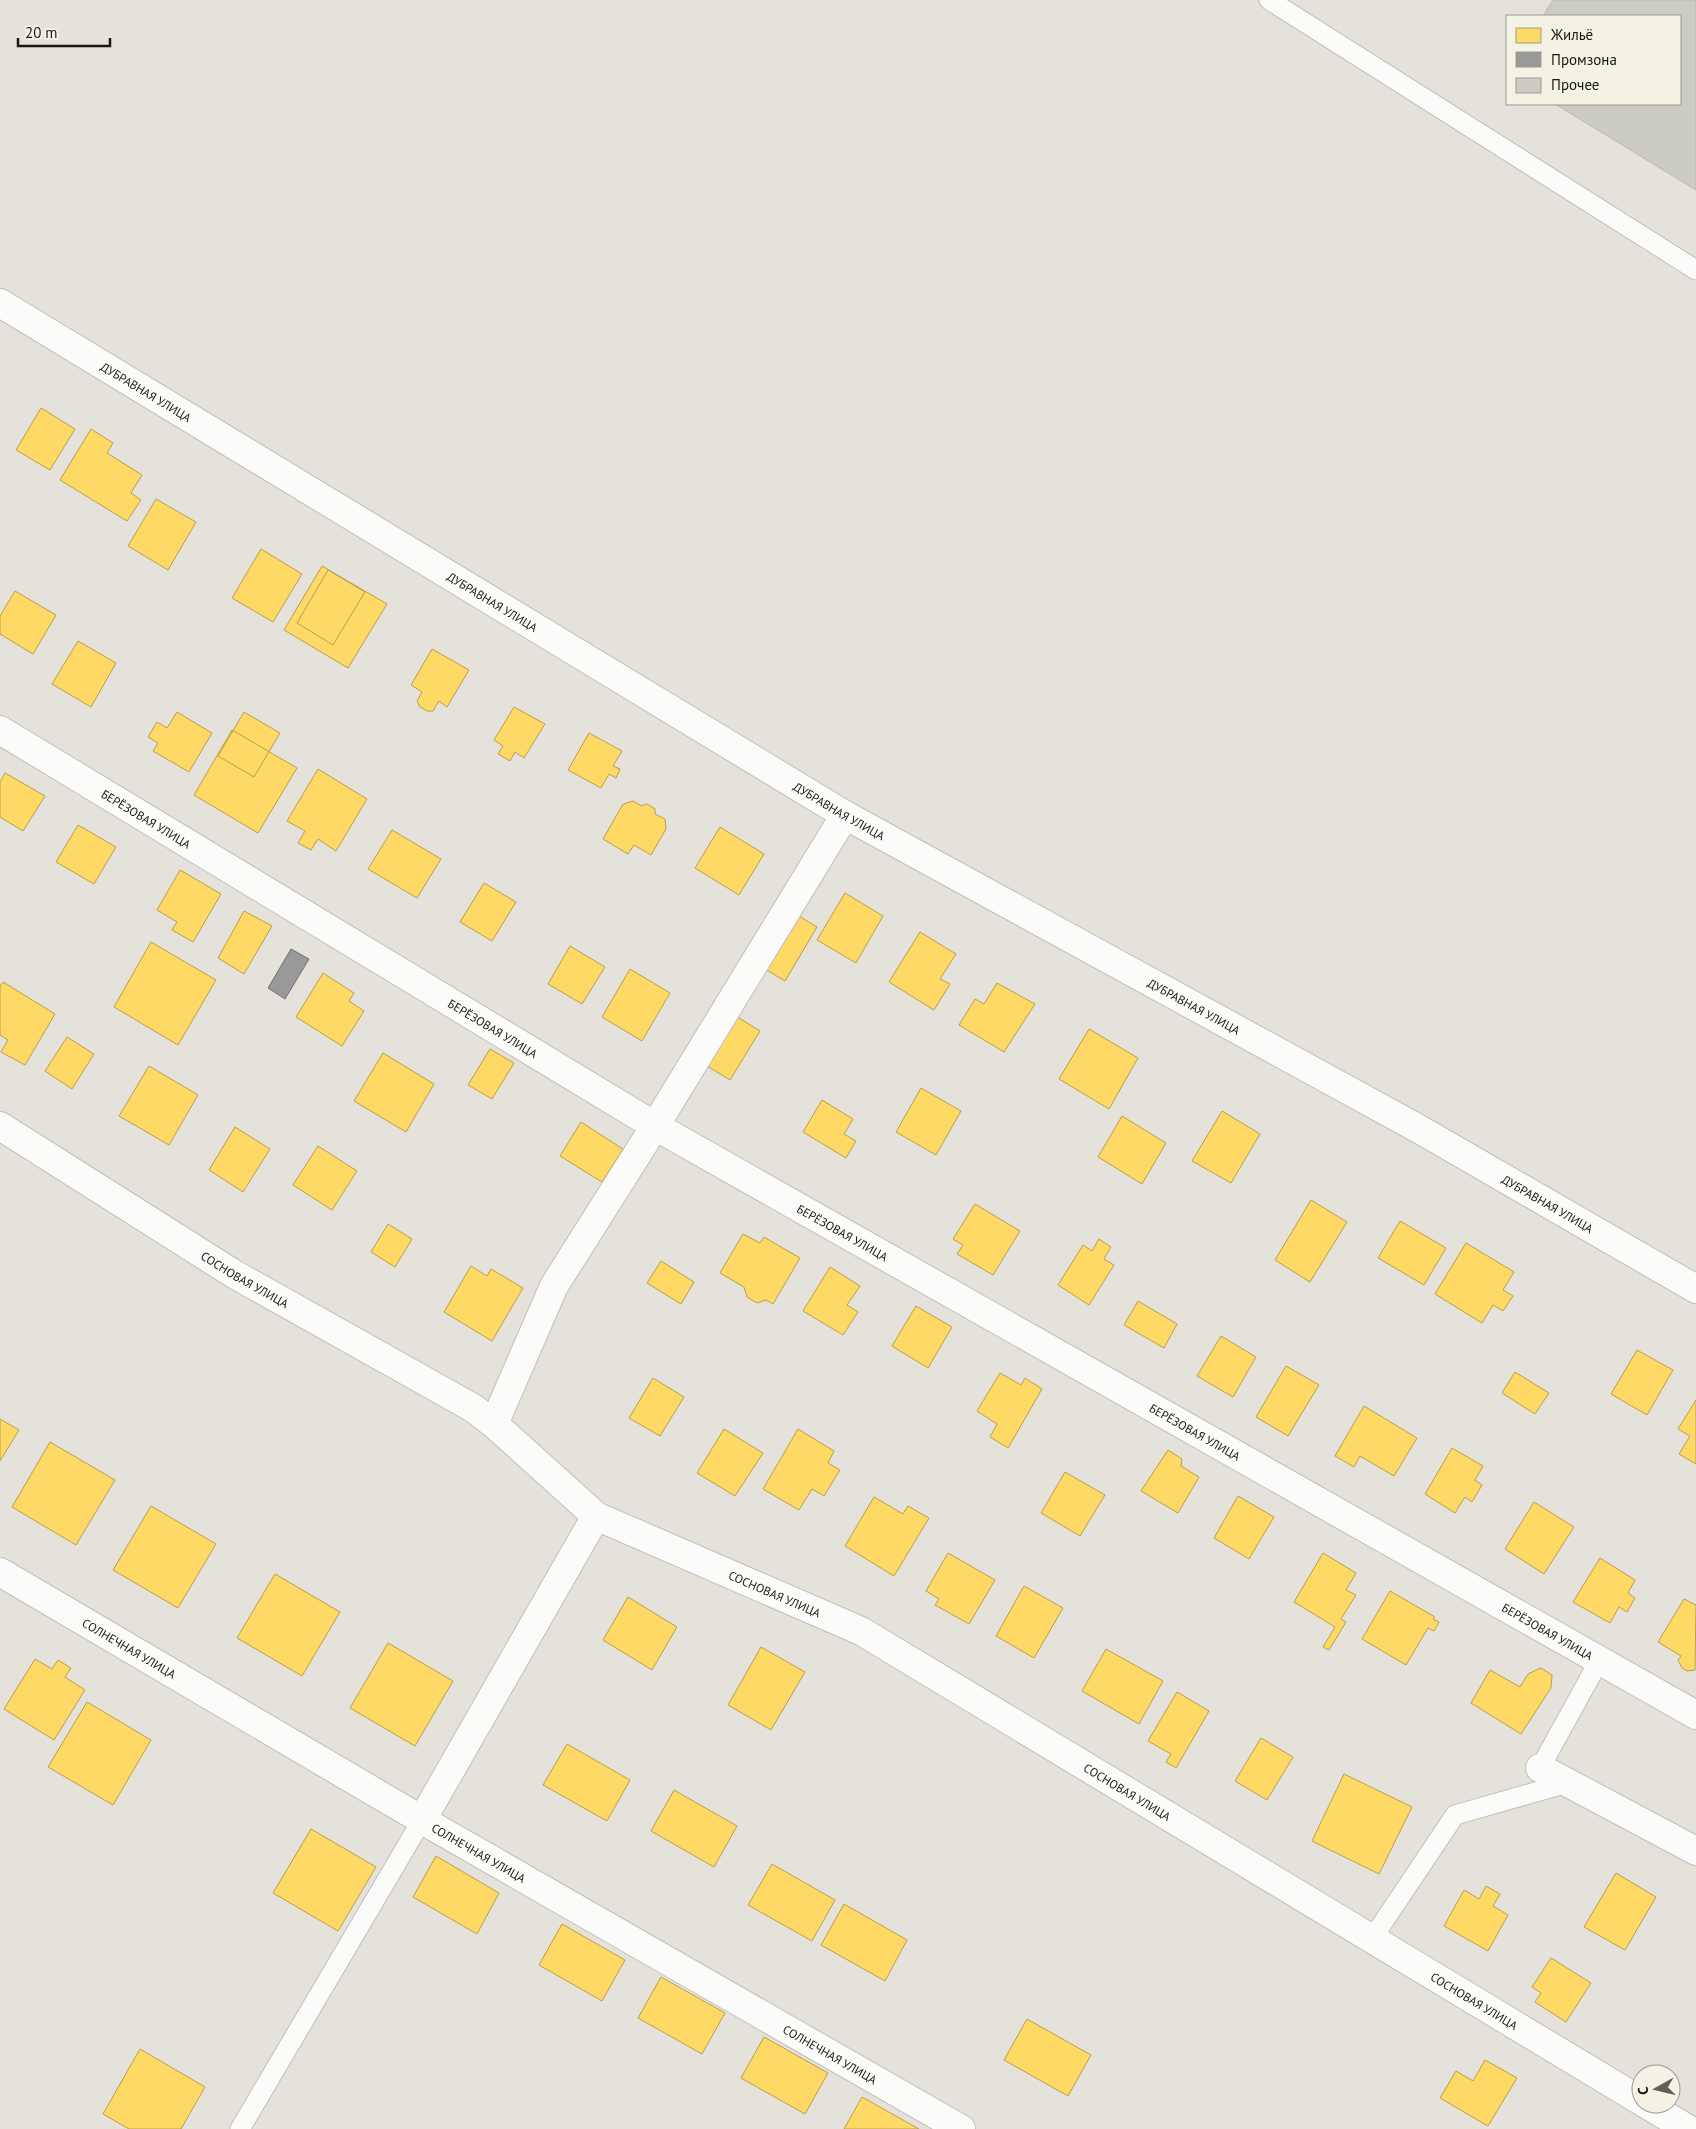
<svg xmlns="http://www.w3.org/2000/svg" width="1696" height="2129" viewBox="0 0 1696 2129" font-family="'PT Sans',sans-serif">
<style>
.homes{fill:#ffd966;stroke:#ba9f4d}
.industry{fill:#999;stroke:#737271}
.building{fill:#cccbc4;stroke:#bbb9b4}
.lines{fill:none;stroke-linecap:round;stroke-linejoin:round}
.service-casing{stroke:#c0bfb9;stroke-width:21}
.minor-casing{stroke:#c0bfb9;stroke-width:30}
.service{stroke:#fbfbf9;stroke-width:19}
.minor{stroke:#fbfbf9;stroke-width:28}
.labels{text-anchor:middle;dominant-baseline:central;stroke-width:5;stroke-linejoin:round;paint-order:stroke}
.street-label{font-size:12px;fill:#191813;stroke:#f4f2e4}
</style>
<rect width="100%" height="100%" fill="#e4e2da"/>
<path class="homes" d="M41,408L75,429L50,470L16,450Z
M91,429L113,443L107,453L142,475L131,493L141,500L127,521L60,480Z
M156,499L196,522L168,570L128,546Z
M261,549L302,574L273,622L232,598Z
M322,566L387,604L348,668L284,630Z
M328,570L365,592L333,645L297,623Z
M15,591L56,615L33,654L0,634V616Z
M78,641L116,663L91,707L52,684Z
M432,649L469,670L447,707L439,701L433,711H427L420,707L417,701L422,692L411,685Z
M514,707L545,724L524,758L515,752L510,761L498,754L503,746L494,740Z
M177,712L212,733L189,772L153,751L158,743L148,737L157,722L167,728Z
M244,712L280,733L254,777L218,756Z
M232,730L297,768L258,833L194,795Z
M589,733L622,751L613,766L620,769L616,778L609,774L601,788L568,770Z
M318,769L367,799L336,851L318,839L311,850L298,843L305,831L287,821Z
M5,773L45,796L23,831L0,817V782Z
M633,801L642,806L647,804L655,809V814L665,819L666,829L651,855L634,845L628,854L603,839L623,804Z
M78,825L116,847L94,884L56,862Z
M720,827L764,854L739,895L695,868Z
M392,830L441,859L417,898L368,869Z
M180,870L221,894L193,942L172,930L177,922L157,910Z
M484,883L516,902L492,941L460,922Z
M845,893L883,916L856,963L817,940Z
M244,911L272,926L244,974L218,958Z
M797,915L817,927L785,981L765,969Z
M920,932L956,954L940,979L950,984L934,1010L889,982Z
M151,942L216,980L178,1045L114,1007Z
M570,946L605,967L582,1004L548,984Z
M630,969L670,993L642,1041L602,1017Z
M323,973L354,993L349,1001L364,1011L342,1046L296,1017Z
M3,982L55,1014L25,1065L1,1052L8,1040L0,1035V986Z
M997,983L1035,1004L1004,1052L959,1025L975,999L984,1004Z
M736,1016L760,1031L730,1080L707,1066Z
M1089,1029L1138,1058L1109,1109L1059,1079Z
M67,1037L94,1054L72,1089L45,1071Z
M490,1049L514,1063L492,1099L468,1085Z
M383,1053L434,1084L406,1132L354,1101Z
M149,1066L198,1095L169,1145L119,1116Z
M921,1088L961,1111L936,1155L896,1132Z
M822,1100L853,1119L844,1134L856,1141L846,1158L803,1132Z
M1222,1111L1260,1134L1231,1183L1192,1161Z
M1122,1116L1166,1143L1142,1184L1098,1157Z
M581,1122L623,1149L602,1182L560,1156Z
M235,1127L270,1149L243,1192L209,1170Z
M318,1146L357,1171L332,1210L293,1185Z
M1311,1200L1347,1222L1310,1282L1275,1260Z
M975,1204L1020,1231L993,1275L957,1254L963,1245L953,1239Z
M1400,1221L1446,1248L1424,1285L1378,1258Z
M388,1224L412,1239L395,1267L371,1252Z
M743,1234L760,1243L764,1237L800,1258L773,1304L766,1300L757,1303L747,1297L744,1287L720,1273Z
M1099,1239L1111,1247L1104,1259L1114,1265L1089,1305L1058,1285L1083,1245L1092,1251Z
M1466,1243L1514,1272L1503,1290L1513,1296L1503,1311L1493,1305L1482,1323L1435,1294Z
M661,1261L694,1282L681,1304L647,1283Z
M471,1266L487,1276L491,1269L523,1288L492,1341L444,1312Z
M830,1267L860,1286L847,1305L858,1312L843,1335L803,1311Z
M1138,1301L1177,1324L1164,1348L1124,1325Z
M916,1306L952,1327L928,1368L892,1346Z
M1221,1336L1256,1357L1233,1397L1197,1376Z
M1637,1350L1673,1370L1647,1415L1611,1394Z
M1286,1366L1319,1385L1288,1436L1256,1417Z
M1515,1372L1549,1393L1535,1414L1502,1393Z
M1000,1373L1021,1385L1025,1378L1042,1389L1008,1448L990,1437L997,1424L977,1411Z
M653,1378L684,1397L660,1436L629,1418Z
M1696,1400V1464L1679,1454L1690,1436L1678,1429Z
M1364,1406L1417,1438L1394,1476L1360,1456L1354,1467L1335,1456Z
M0,1419L19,1430L0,1461Z
M724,1429L763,1453L735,1496L697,1473Z
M798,1429L834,1451L828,1463L840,1470L824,1496L812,1489L799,1510L763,1489Z
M50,1442L115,1480L76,1545L12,1507Z
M1452,1448L1483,1466L1475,1480L1482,1485L1472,1502L1465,1497L1455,1513L1425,1494Z
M1168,1450L1182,1459L1181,1466L1199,1477L1178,1513L1141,1491Z
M1065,1472L1105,1495L1080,1536L1041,1513Z
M1238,1496L1274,1517L1249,1559L1214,1538Z
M874,1497L903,1514L908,1506L929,1518L894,1576L845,1546Z
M1534,1502L1574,1527L1544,1574L1505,1549Z
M151,1506L216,1544L178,1608L113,1570Z
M948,1553L995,1580L969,1624L935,1605L939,1599L926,1591Z
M1323,1553L1356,1573L1346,1590L1356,1595L1341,1619L1346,1622L1329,1650L1323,1647L1335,1627L1294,1602Z
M1600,1558L1635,1580L1628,1593L1635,1598L1627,1612L1619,1607L1610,1623L1573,1602Z
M275,1574L340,1612L302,1676L237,1638Z
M1024,1586L1063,1608L1034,1658L996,1636Z
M1390,1591L1435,1617L1433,1619L1439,1622L1434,1631L1428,1628L1406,1665L1362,1639Z
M628,1597L677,1627L652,1670L603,1640Z
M1684,1599L1696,1605L1695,1670L1687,1671L1682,1668L1678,1660L1681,1656L1658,1642Z
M388,1643L453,1681L415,1746L350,1708Z
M761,1647L805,1672L771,1730L728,1705Z
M1106,1649L1163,1681L1139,1724L1082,1691Z
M35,1659L52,1669L58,1660L71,1668L65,1677L85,1690L54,1740L4,1709Z
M1541,1668L1552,1675L1551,1688L1521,1734L1471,1703L1490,1670L1520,1687L1528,1674Z
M1177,1692L1209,1711L1176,1768L1166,1762L1171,1754L1148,1741Z
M87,1702L151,1740L113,1805L48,1767Z
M1261,1738L1293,1757L1267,1800L1235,1781Z
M567,1744L630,1780L607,1821L543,1785Z
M1344,1774L1412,1807L1379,1874L1312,1841Z
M674,1790L737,1826L714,1867L651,1831Z
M311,1829L376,1867L338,1931L273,1893Z
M436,1856L499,1893L477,1934L413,1897Z
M772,1864L835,1900L812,1941L748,1905Z
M1616,1873L1656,1897L1625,1950L1584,1927Z
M1486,1886L1500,1894L1493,1906L1508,1915L1488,1951L1444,1926L1464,1890L1479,1899Z
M844,1904L907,1940L885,1981L821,1945Z
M562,1924L625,1960L602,2001L539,1965Z
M1551,1958L1591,1983L1566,2022L1535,2002L1541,1993L1532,1987Z
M661,1977L725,2013L702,2054L638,2018Z
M1027,2019L1091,2055L1068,2096L1004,2060Z
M764,2037L828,2073L805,2114L741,2078Z
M140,2049L205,2087L181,2129H129L103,2114Z
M1485,2060L1517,2078L1488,2126L1440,2098L1456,2071L1473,2081Z
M862,2097L919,2129H844Z"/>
<path class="industry" d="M291,949L309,959L285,999L268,988Z"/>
<path class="building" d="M1553,0H1696V190L1555,104H1680V16H1543Z"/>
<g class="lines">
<defs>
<path id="service" d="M1269,0L1696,270
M1540,1768L1599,1661
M1372,1939L1455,1815L1567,1783
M240,2129L422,1820"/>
<g id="minor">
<path id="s1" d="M0,303L845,815L1419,1129L1696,1289"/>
<path id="s2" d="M0,730L655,1126L1696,1715"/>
<path id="s3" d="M0,1126L234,1274L473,1408L494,1424"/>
<path id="s4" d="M596,1516L861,1631L1641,2101"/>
<path id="s5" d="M0,1572L422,1820L961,2129"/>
<path d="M1540,1768L1696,1851"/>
<path d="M422,1820L596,1516L494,1424L554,1286L655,1126L845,815"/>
<path d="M1646,2104L1688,2129"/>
</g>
</defs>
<use href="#service" class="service-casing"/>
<use href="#minor" class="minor-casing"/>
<use href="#service" class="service"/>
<use href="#minor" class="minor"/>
</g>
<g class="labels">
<g class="street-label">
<text stroke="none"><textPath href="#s1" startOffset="171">ДУБРАВНАЯ УЛИЦА</textPath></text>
<text stroke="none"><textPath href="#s1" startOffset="576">ДУБРАВНАЯ УЛИЦА</textPath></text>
<text stroke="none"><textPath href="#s1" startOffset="981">ДУБРАВНАЯ УЛИЦА</textPath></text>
<text stroke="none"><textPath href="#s2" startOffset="171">БЕРЁЗОВАЯ УЛИЦА</textPath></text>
<text stroke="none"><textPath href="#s1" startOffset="1386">ДУБРАВНАЯ УЛИЦА</textPath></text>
<text stroke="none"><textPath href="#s2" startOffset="576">БЕРЁЗОВАЯ УЛИЦА</textPath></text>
<text stroke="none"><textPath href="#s1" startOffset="1791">ДУБРАВНАЯ УЛИЦА</textPath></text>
<text stroke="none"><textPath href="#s2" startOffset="981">БЕРЁЗОВАЯ УЛИЦА</textPath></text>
<text stroke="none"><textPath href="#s3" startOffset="289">СОСНОВАЯ УЛИЦА</textPath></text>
<text stroke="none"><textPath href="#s2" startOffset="1386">БЕРЁЗОВАЯ УЛИЦА</textPath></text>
<text stroke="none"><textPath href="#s4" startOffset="195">СОСНОВАЯ УЛИЦА</textPath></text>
<text stroke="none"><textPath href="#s2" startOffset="1791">БЕРЁЗОВАЯ УЛИЦА</textPath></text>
<text stroke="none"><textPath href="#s5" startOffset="150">СОЛНЕЧНАЯ УЛИЦА</textPath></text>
<text stroke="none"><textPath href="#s4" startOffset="600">СОСНОВАЯ УЛИЦА</textPath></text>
<text stroke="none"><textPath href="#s5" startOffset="555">СОЛНЕЧНАЯ УЛИЦА</textPath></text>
<text stroke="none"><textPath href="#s4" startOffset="1005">СОСНОВАЯ УЛИЦА</textPath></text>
<text stroke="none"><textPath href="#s5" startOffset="960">СОЛНЕЧНАЯ УЛИЦА</textPath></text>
</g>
</g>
<rect x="1506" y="15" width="175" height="90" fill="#f4f2e4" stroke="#9c9b90"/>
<rect x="1516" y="28" width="25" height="15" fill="#ffd966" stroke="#9c9b90"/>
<text x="1551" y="40" font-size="15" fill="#191813">Жильё</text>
<rect x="1516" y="52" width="25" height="15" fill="#999999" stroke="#9c9b90"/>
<text x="1551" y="65" font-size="15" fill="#191813">Промзона</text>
<rect x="1516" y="78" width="25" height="15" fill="#cccbc4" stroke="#9c9b90"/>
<text x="1551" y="90" font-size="15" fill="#191813">Прочее</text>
<g transform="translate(1656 2089) rotate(262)"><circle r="24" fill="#f4f2e4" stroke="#9c9b90"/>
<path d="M0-4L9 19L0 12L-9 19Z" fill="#605f59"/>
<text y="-8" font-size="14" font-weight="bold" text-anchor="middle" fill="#191813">С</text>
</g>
<path d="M18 38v8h92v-8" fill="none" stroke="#191813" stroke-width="2.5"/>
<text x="25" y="38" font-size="15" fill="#191813" stroke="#f4f2e4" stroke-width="4" paint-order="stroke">20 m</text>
</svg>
